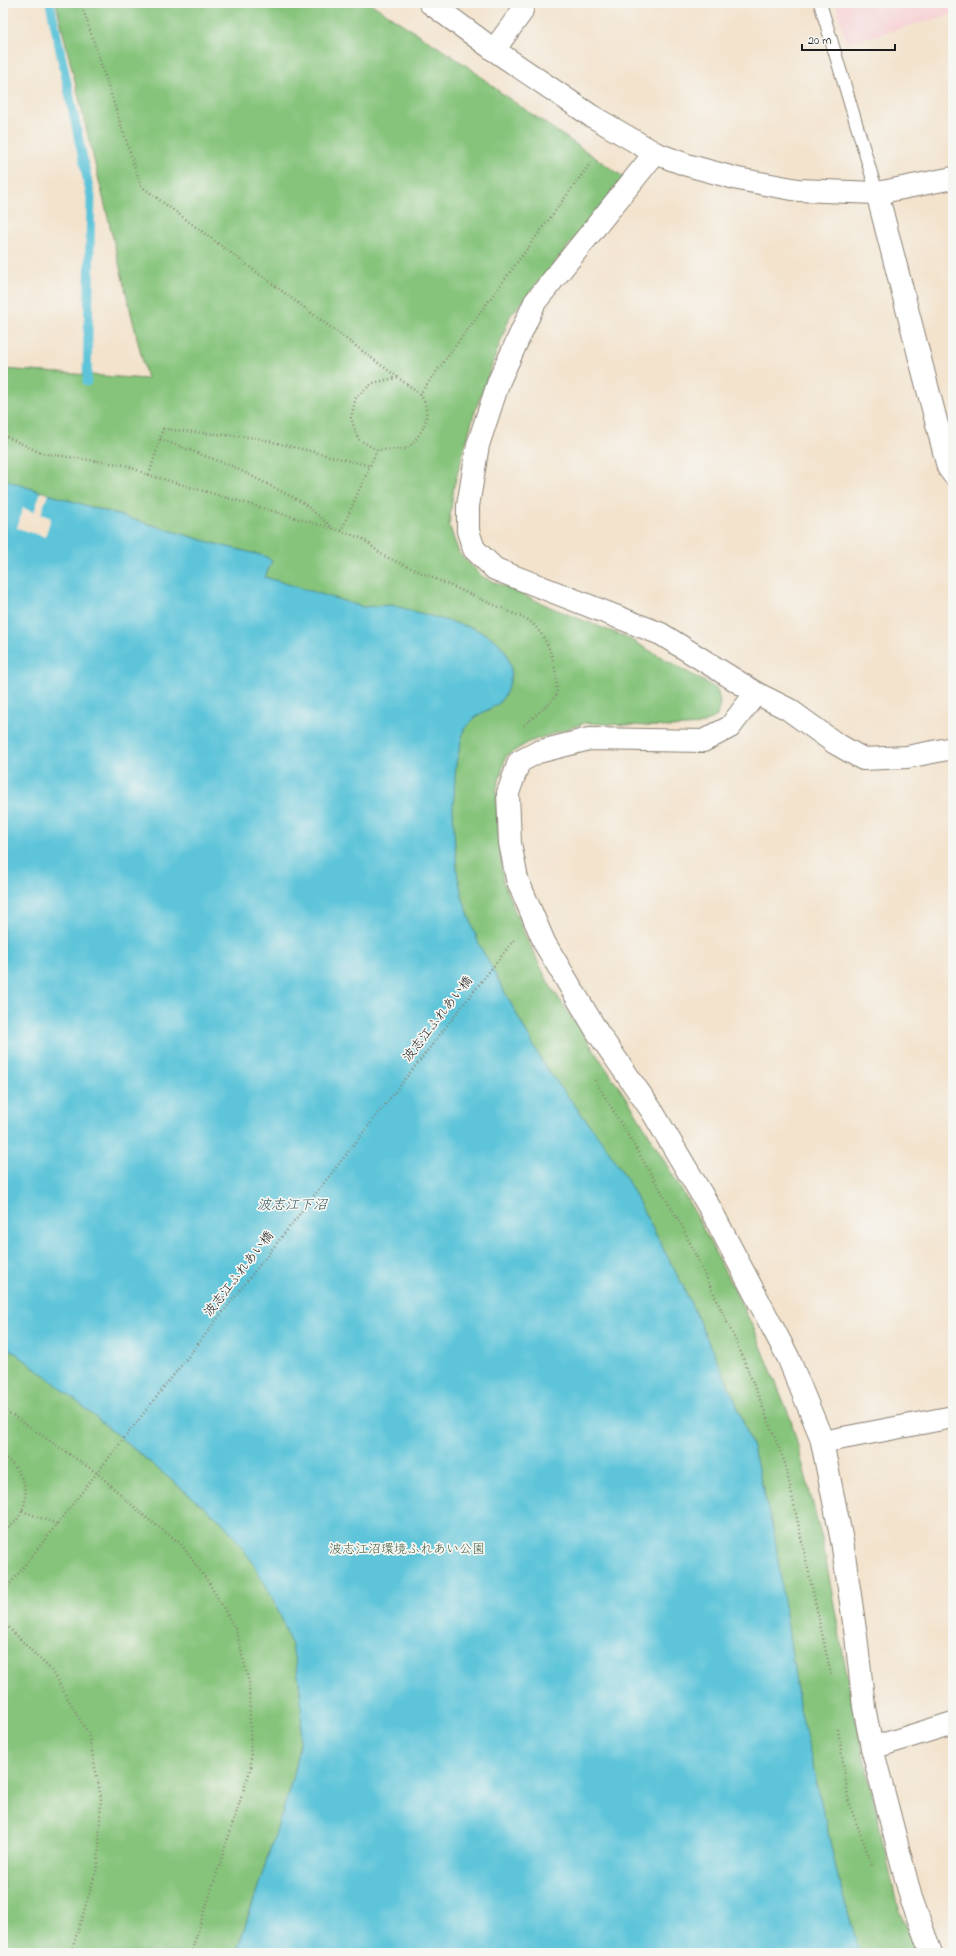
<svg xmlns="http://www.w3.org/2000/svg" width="956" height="1956" viewBox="0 0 956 1956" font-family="'Indie Flower','Klee One',sans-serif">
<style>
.built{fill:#f7cfd3}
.green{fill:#86c47b;stroke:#51704c}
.water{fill:#5dc4d9;stroke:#3c707a}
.pier{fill:#f3e3cd}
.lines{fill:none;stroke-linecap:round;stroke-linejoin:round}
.stream{stroke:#5dc4d9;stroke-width:9}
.service-casing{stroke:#888074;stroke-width:14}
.minor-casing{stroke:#888074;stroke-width:24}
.tertiary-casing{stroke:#888074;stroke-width:24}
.path{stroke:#888074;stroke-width:2.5;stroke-dasharray:1 3;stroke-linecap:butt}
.service{stroke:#fff;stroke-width:12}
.minor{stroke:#fff;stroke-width:22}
.tertiary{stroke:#fff;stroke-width:22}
.labels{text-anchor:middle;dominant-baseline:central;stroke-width:3.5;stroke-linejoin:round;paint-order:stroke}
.street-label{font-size:13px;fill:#1c1c1c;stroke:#f6f6f2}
.park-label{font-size:13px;fill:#465f42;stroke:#f6f6f2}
.water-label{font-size:14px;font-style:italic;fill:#33575e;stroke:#f6f6f2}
</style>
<rect width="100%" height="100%" fill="#f6f6f2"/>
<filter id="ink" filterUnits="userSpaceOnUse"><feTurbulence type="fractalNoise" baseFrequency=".025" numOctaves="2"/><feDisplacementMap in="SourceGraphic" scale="8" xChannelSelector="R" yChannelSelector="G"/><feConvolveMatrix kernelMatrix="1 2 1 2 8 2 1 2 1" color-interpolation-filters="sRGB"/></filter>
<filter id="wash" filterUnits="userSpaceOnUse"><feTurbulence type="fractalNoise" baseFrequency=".012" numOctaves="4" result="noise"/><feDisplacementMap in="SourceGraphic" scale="16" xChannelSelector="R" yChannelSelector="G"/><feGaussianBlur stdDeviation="0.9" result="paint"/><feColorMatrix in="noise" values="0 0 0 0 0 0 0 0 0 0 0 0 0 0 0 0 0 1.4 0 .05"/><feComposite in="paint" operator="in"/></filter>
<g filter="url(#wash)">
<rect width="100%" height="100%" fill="#f3e3cd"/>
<path class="built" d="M835,3H953V14L847,43Z"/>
<path class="green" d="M56,3H370L470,68L501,93L625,178L510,316L474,414L454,486L449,525L459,553L483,577L557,610L626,637L717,689L720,702L717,716L700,725L671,727L585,723L529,742L506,756L496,791L499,844L503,881L523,931L549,984L635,1111L695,1213L755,1331L791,1420L822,1539L852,1702L898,1909L913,1938L919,1953H3V369L147,379Z"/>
<path class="water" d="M3,479L41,492L216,544L265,556L272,561L265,577L363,607L392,605L473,628L488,635L499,643L507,654L511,668L510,682L505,695L498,704L477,716L464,729L456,764L453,809L455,846L458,877L463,899L479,944L544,1065L605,1145L625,1176L682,1284L733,1395L753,1448L775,1538L799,1704L839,1881L860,1953H236C248,1917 260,1882 271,1846C283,1811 295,1775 300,1738C309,1660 272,1581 223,1523L46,1376L3,1344Z"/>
<path class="pier" d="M41,492L48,494L41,514L51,518L45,537L17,528L23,508L34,512Z"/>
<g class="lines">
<path class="stream" d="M50,3L91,197L87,382"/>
</g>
</g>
<g filter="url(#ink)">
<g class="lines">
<defs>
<path id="service" d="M820,3L877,193"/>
<path id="minor" d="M494,50L521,13L524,3
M655,153L535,302L499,381L478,445L468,506V531L474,549L495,569L661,634L756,693L788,709L835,743L863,759L907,757L953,748
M877,193L948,467L953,474
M756,693L730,727L703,741L589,739L538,752L519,762L508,793L510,843L517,879L545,944L598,1033L652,1111L711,1210L788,1357L821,1437L842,1541L856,1636L864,1707L872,1748L911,1898L931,1953
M822,1442L953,1417
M872,1748L953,1723"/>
<path id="tertiary" d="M430,3L494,50L590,115L655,153L687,165L738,179L798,190L877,193L953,178"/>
</defs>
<use href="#service" class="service-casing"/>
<use href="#minor" class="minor-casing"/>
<use href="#tertiary" class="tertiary-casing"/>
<path class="path" d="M81,3L141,186L420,394
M3,435L41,453L125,465L149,475L341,531L363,539L384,556L528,620C550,637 557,666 557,694L550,703L522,727
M160,439L232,466L302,502L333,528
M377,450L358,439L351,418L356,397L373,383L399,377
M149,475L163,429L257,438L370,466
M341,531L377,450L407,449C423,433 434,415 420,394L592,161
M595,1080L682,1226L740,1350L785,1463L831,1675
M3,1409L97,1473L144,1516L181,1544L209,1583L236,1630L249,1682L251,1767L191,1953
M3,1456C32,1477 34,1512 3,1532
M22,1511L57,1524
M3,1593L514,940
M3,1622L51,1670L88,1733L101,1797L98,1865L71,1953
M838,1729L849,1803L872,1865"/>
<use href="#service" class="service"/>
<use href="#minor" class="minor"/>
<use href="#tertiary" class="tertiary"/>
</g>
</g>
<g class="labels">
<g class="street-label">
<text transform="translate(438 1019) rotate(-52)">波志江ふれあい橋</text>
<text transform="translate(239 1274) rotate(-52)">波志江ふれあい橋</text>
</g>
<g class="park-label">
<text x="407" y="1549">波志江沼環境ふれあい公園</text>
</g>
<g class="water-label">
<text x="292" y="1205">波志江下沼</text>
</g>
</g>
<rect width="956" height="1956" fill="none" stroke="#f6f6f2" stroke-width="16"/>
<path d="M802 44v6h93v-6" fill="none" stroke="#1c1c1c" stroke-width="2"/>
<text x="808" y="44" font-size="12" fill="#1c1c1c" stroke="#f6f6f2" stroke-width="3" paint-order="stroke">20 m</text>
</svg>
